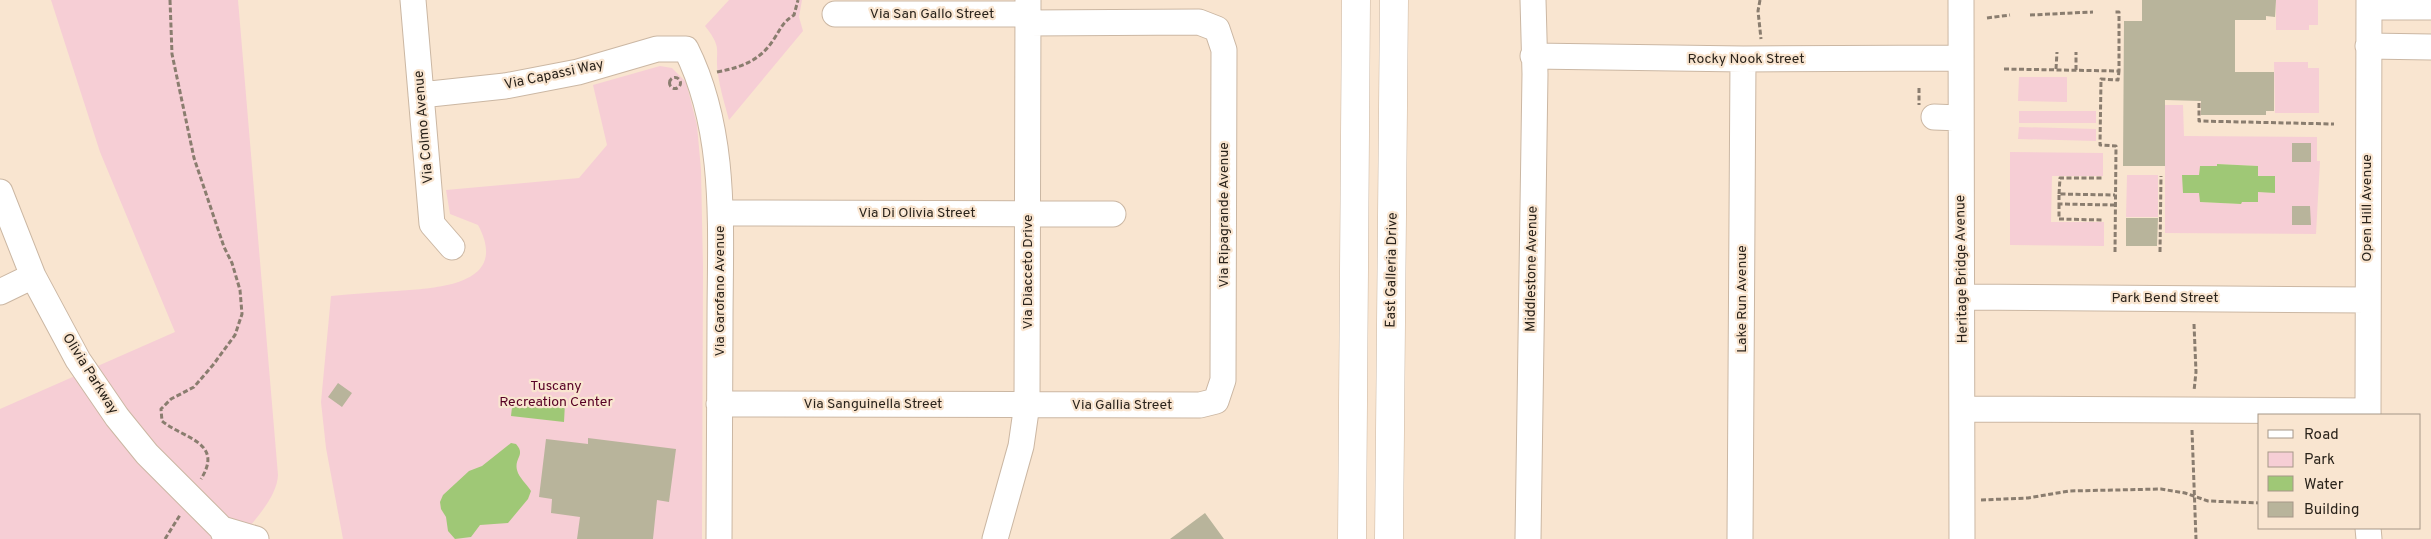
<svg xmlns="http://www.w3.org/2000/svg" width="2431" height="539" viewBox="0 0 2431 539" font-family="Overpass,sans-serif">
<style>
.green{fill:#f6ced5;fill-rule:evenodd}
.water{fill:#9fc876}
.building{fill:#b8b49b}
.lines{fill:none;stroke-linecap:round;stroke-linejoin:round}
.minor-casing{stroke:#cbb7a3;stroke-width:27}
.major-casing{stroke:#cbb7a3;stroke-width:29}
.path{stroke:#8a7d6f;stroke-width:3;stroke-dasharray:5 2.5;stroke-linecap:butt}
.minor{stroke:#fff;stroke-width:25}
.major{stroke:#fff;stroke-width:28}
.labels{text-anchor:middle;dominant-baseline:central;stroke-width:4.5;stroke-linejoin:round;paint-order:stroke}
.street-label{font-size:14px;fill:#2a231b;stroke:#f9e5d0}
.park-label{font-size:14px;fill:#570024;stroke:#f9e5d0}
</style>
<rect width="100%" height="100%" fill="#f9e5d0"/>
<path class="green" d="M51,0H238L278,475C277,498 253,521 240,539H0V409L175,332L100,152Z
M729,0H802L799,17L803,31L729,120C725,105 720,89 718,74C714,50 724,50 705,26Z
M2276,0H2318V25H2309V30H2276Z
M2274,62H2308V68H2319V113H2275Z
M660,66L672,68L686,82L697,125L701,170L703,267L702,539H343L326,448L321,402L331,296C353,294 375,292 397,291C435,288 511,286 478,225L450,214L446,190L579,178L607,145L593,85Z
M2019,77H2067V102L2018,101Z
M2165,105H2183L2184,136L2317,137V161H2320L2316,234L2165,233ZM2217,164L2258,166V176L2275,192H2258L2257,202H2241V204L2200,202V193L2183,192V175H2199L2200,166H2217Z
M2019,111H2096V123H2019Z
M2019,127L2096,129V141L2018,139Z
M2010,152L2103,153V176H2052L2051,222H2104V246L2010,245Z
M2127,175H2158V217H2126Z"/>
<path class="water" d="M2217,164L2258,166V176H2275V193L2258,192V202H2242L2241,204L2200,202L2199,193H2183L2182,175H2199L2200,166H2217Z
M513,398L565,403L564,422L511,416Z
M511,443L516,444C526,455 514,458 517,470C519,478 527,484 531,491L528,499L508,523L480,525L471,537L455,539L448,531L446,517L441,509L440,502L443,495L469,471L482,466Z"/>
<path class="building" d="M2142,0H2276L2275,17L2266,16V20H2235V72H2274V111H2266V115H2201V101L2165,100V166H2123L2124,21H2142Z
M2292,143H2311V162H2292Z
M2292,206H2310L2311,225H2292Z
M2126,218H2158L2157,246H2126Z
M338,383L352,393L342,407L328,397Z
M588,438L676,449L669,502L657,500L653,539H577L580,517L551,513L552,499L539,497L546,439L588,444Z
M1205,513L1224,539H1170Z"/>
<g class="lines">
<defs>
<path id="minor" d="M413,0L432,224L452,247
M1961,0L1962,539
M2369,7H2431
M835,14H1028
M2368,46L2431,47
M1533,56L1743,59L1960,58
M421,95L505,86L578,72L657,49H686C728,133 720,231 720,323C720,395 719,467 719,539
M1934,117L1960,118
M0,192L33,276L78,360L117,417L147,454L222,529L226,539
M721,213L1113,214
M0,292L33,276
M1963,297L2367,300
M719,404L1200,405L1216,401L1223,380L1224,50L1217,29L1199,22L1028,23
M1962,409L2368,411
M2368,415L2369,0
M2368,528L2369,539
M222,529L256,539
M995,539L1021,446L1027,404L1028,0
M1528,539L1535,74L1533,0
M1740,539L1743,59"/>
<path id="major" d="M1352,539L1356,0
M1389,539L1394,0"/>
</defs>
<use href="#minor" class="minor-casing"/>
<use href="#major" class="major-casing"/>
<path class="path" d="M170,0L172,54L194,158L224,247L232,263L240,290L242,314L235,335L213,365L194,387L171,399L161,409L162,421C184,439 224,442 201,479
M1760,0L1758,11L1761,39
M2030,15L2093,12
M1987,18L2010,15
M2004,69L2119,71V12H2113
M2056,69L2057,52
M2076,70V52
M717,72C742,67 760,61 774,39C781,28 783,22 794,15L798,0
M669.5 83a5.5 5.5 0 1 1 11 0a5.5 5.5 0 1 1-11 0Z
M1919,88V105
M2199,103V121L2334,124
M2059,194L2060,178H2102
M2059,204V219L2102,220
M2115,205L2059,204V194L2115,195
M2115,252L2116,146L2100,145L2101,79L2118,80L2119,71
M2160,252L2161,176
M2194,324L2196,372L2194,391
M2192,430L2196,539
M1981,500L2028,498L2069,491L2161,489L2185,493L2208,501L2260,503
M165,539L180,515"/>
<use href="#minor" class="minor"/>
<use href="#major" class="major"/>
</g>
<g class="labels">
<g class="street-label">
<text x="932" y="14">Via San Gallo Street</text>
<text x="1746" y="59">Rocky Nook Street</text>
<text transform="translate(554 75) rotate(-12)">Via Capassi Way</text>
<text transform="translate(424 127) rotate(-95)">Via Colmo Avenue</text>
<text transform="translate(2367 208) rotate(-90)">Open Hill Avenue</text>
<text x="917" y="213">Via Di Olivia Street</text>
<text transform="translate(1224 215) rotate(-90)">Via Ripagrande Avenue</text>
<text transform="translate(1532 269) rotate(-89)">Middlestone Avenue</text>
<text transform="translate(1962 269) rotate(-91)">Heritage Bridge Avenue</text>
<text transform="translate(1392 270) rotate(-89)">East Galleria Drive</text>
<text transform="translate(1028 272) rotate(-90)">Via Diacceto Drive</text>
<text transform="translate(720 291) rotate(-90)">Via Garofano Avenue</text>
<text x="2165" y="298">Park Bend Street</text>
<text transform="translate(1742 299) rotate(-90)">Lake Run Avenue</text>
<text transform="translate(90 374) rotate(58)">Olivia Parkway</text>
<text x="873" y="404">Via Sanguinella Street</text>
<text x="1122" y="405">Via Gallia Street</text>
</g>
<g class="park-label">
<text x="556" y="386">Tuscany<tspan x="556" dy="16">Recreation Center</tspan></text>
</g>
</g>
<rect x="2258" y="414" width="162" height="115" fill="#f9e5d0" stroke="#a69788"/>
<rect x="2268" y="430" width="25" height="8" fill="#ffffff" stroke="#a69788"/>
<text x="2304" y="439" font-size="15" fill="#2a231b">Road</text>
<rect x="2268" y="452" width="25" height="15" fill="#f6ced5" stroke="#a69788"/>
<text x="2304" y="464" font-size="15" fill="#2a231b">Park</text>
<rect x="2268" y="476" width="25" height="15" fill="#9fc876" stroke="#a69788"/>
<text x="2304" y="489" font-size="15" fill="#2a231b">Water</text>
<rect x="2268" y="502" width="25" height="15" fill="#b8b49b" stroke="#a69788"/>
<text x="2304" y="514" font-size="15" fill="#2a231b">Building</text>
</svg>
